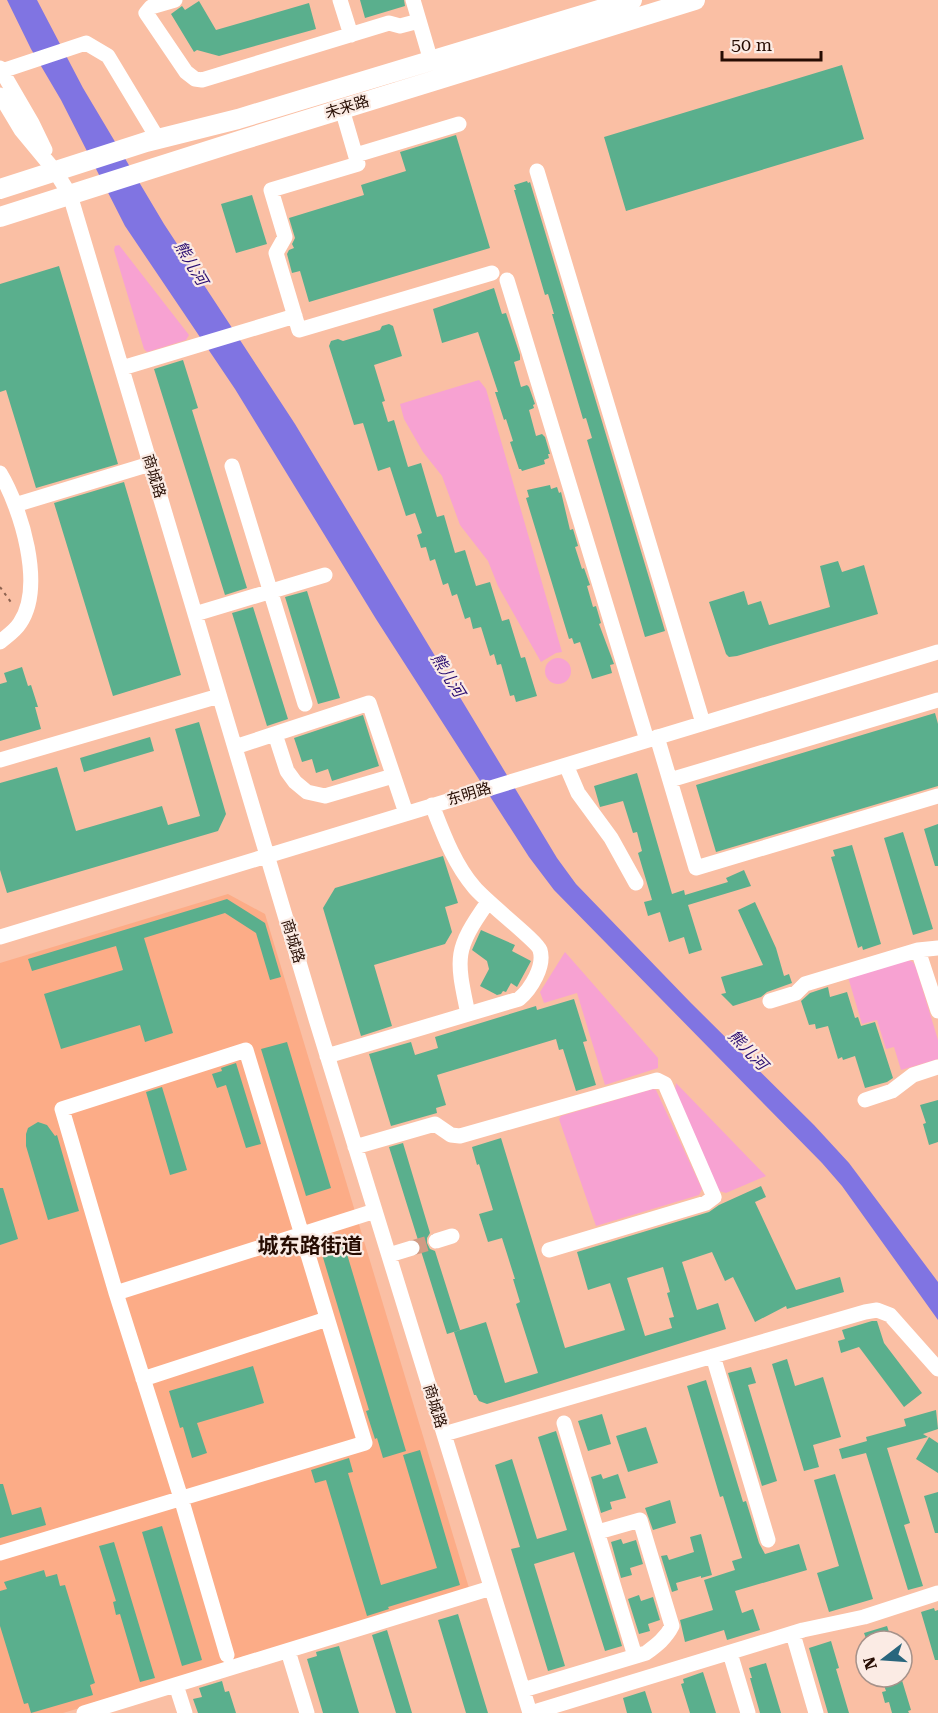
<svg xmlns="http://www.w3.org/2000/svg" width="938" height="1713" viewBox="0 0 938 1713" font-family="'Roboto Serif','Noto Sans SC',serif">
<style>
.built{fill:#fcac87}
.green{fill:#f7a2d2}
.water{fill:#8074e2}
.building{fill:#5aaf8d;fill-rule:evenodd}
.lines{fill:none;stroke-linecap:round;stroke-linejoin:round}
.minor-tunnel{stroke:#d09b84;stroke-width:15;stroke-dasharray:15 8;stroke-linecap:butt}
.path{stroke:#8b614f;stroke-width:2;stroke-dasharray:3 4.5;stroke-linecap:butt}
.minor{stroke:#fff;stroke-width:15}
.major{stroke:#fff;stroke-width:20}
.labels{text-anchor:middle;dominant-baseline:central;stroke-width:4.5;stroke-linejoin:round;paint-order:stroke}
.street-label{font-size:15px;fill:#260c02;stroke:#fbebe4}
.water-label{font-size:16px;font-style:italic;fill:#2b0e72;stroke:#fbebe4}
.district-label{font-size:21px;font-weight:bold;fill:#260c02;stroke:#fbebe4}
</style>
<rect width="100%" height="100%" fill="#fabfa4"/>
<path class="built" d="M228,894L265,914L469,1588L364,1623L63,1713H0V963Z"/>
<path class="green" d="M119,245L189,335L186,340L147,352L144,349L114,250L115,246Z
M479,380L486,389L562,652L556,653L541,662L498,586L488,561L460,525L442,476L423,452L404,419L400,404Z
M545 671a13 13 0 1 1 26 0a13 13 0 1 1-26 0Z
M565,952L658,1058V1068L605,1085L577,993L544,1003L540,992Z
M908,960L913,962L916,968L938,1040V1059L901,1070L894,1047L886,1049L877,1020L862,1024L848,977Z
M676,1083L766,1176L726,1193L719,1191L675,1091Z
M653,1089L656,1090L702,1189L699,1195L596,1226L559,1119L561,1116Z"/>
<path class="water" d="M7,0H37L83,88L164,224L295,424L557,858L576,884L691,1003L814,1125L849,1163L938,1282V1320L842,1186L822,1163L554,890L529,857L376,619L235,389L125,226L61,100L31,49Z"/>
<path class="building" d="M360,0H404L405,6L365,18Z
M199,1L216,30L309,3L316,29L219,56L197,50L194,52L171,14L182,6L185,10Z
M842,65L864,139L626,211L604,137Z
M456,135L490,248L309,302L300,271L292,273L287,254L289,250L294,248L292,244L295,238L289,218L364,195L361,185L406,171L400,152Z
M527,181L528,183L530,182L665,631L645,637L587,440L592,438L586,418L583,419L552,314H554L548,294L545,295L514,190H516L514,185Z
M252,195L267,244L236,253L221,204Z
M59,266L118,464L36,488L6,390L0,392V284Z
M494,288L502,314L506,313L520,355V360L514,362L521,387L527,385L529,387L535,404L533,405L534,408L529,410L536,436L542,434L545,437L550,454H548L549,458L544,460L545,464L522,471L521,469H519L510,442L513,441L506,419L504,420L495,392H498L478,332L442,343L433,309Z
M389,324L393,326L402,356L374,365L385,401L382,402L388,422L394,420L408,467L421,463L437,517L444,515L455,553L465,550L476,586L490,582L502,621L509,619L521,658L525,657L537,696L516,702L514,695L510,696L501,664L497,665L494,654L490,656L481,627L473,629L470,617L465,619L457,594L452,596L448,583L443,585L435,559L430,561L426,547L421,548L417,535L422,533L415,513L406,516L390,467L378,471L363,423L354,425L329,346L331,341L338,339L343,341L380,330L382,326Z
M183,360L198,408L192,410L247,588L225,595L154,369Z
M124,482L181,675L113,696L54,503Z
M550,485L551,489L557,487L559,493L561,492L570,530L573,529L578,546L575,547L582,569L584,568L590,585L587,586L593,607L596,606L601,623L599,624L614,664L610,665L612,673L592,679L580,642L574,644L572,638L569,639L526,498L529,497L527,490Z
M838,561L842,572L864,565L878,614L737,656L729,657L726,654L709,602L744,591L748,605L761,601L769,625L830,607L820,566Z
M307,591L340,698L318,704L285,597Z
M253,607L288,719L267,726L232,613Z
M22,667L28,686L31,685L38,707H35L41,729L0,741V684L7,682L4,673Z
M935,713L938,724V786L716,852L696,785Z
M363,715L379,766L332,781L328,769L316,773L312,759L302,762L294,738Z
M199,722L226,814L218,831L7,893L0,870V783L57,767L76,831L162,806L168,825L200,816L175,729Z
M150,737L154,751L84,772L80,758Z
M637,773L672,894L684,890L685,895L728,882L726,878L744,870L751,886L688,905L702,950L689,954L684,937L669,942L660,912L648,916L644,902L652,900L638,853L642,851L637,832L633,833L623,801L600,807L594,786Z
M938,824V866H935L924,829Z
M903,832L933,929L913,935L884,838Z
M852,845L881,944L863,950L862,946L858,948L831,857L835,856L833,850Z
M443,856L458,903L445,907L452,932L445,944L374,965L392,1026L361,1036L323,908L335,888Z
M227,899L265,923L281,977L270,980L256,933L225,913L144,938L173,1033L145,1042L140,1025L61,1049L44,994L123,970L116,946L32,971L28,959Z
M755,902L776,948L784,976L789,974L792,983L767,992L761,997L733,1006L721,994L726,993L721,977L763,965L738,910Z
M481,930L515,945L512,951L531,961L517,987L511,983L506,992L503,991L501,994L497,995L480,986L489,969L487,961L472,950Z
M828,987L830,997L847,992L855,1018L858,1017L861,1026L875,1022L893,1078L887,1082L865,1088L855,1056L843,1060L842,1057L838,1059L828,1026L816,1029L815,1024L809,1025L801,1001L810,993Z
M574,999L587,1041L583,1042L596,1085L576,1091L563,1049L559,1050L556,1039L437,1075L446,1105L436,1108L437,1113L391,1126L369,1054L411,1042L415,1055L438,1048L435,1037L536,1006L537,1010Z
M287,1042L331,1188L306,1196L261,1049Z
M236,1063L261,1144L246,1148L226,1085L217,1088L212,1074L222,1071L221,1068Z
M162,1087L187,1170L170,1175L146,1092Z
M938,1100V1142L929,1145L923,1124L926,1123L920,1105Z
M38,1122L47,1125L55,1136L57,1135L79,1211L48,1220L26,1146V1134L28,1128Z
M501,1138L565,1348L625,1330L610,1283L588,1290L577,1252L709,1212L719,1205L761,1186L766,1197L755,1202L796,1290L840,1277L844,1292L787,1309L786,1306L755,1322L733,1277L725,1281L712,1252L682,1262L697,1310L718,1303L726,1329L487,1404L479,1401L476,1395H474L454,1332L486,1322L505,1383L538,1373L516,1304L520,1302L513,1279H515L502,1238L488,1242L479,1214L493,1210L479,1164L477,1165L472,1147ZM663,1267L670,1292L667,1293L674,1317L669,1318L672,1328L645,1336L627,1278Z
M403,1143L430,1233L427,1238V1243L430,1249L435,1251L460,1330L447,1334L421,1251V1246L418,1240L389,1147Z
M0,1188H3L18,1239L0,1245Z
M341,1234L406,1451L383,1458L377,1438L375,1439L366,1411L369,1410L318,1241Z
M872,1321H877L884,1343L922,1393L904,1407L859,1347L841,1353L838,1341L845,1339L842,1330Z
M787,1359L795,1386L823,1377L841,1437L813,1445L819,1467L804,1471L772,1364Z
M253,1366L264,1403L197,1423L207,1453L192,1458L183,1427L180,1428L169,1391Z
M751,1367L756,1383L748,1385L777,1481L762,1486L728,1373Z
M706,1380L743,1502L746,1501L759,1543L765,1554L799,1544L807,1570L735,1591L742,1613L753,1609L760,1630L727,1640L724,1630L685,1642L680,1620L713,1610L704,1580L735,1570L732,1561L742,1558L723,1496L720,1497L687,1386Z
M936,1410L938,1429L923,1434L928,1437L887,1448L910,1523L904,1525L923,1586L908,1590L866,1453L842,1459L839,1449L867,1441L866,1437L906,1426L904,1419Z
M602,1414L611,1444L588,1451L578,1421Z
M646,1427L658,1463L628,1472L616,1436Z
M556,1431L622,1646L605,1651L574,1552L534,1564L565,1666L548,1671L511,1549L520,1547L495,1465L512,1459L537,1539L567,1530L538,1437Z
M929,1437L938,1443V1473L916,1459Z
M420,1450L460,1585L388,1607L389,1609L367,1616L326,1480L315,1483L311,1470L349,1458L353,1472L348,1473L381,1585L437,1568L403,1455Z
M601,1474L603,1479L618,1474L626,1498L610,1502L612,1509L601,1513L591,1477Z
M835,1474L873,1599L829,1612L817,1573L839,1566L814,1480Z
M0,1484H3L12,1515L41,1507L46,1525L0,1538Z
M938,1492V1533H935L924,1496Z
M670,1500L676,1523L653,1530L645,1508Z
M162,1526L202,1660L182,1666L142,1532Z
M701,1534L712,1575L701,1578V1576L676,1583L678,1590L672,1592L661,1556L667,1555L669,1560L694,1552L690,1537Z
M621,1539L623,1544L636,1540L643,1564L630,1568L632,1575L621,1578L611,1542Z
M114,1542L155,1678L140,1682L120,1614L116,1615L113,1602L116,1601L99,1546Z
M44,1570L46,1577L57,1574L60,1586L65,1585L95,1683L90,1685L93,1695L31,1713L28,1703L24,1704L0,1626V1591L7,1589L4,1582Z
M639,1595L641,1601L653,1597L660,1620L648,1624L650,1631L639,1634L628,1599Z
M934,1608L935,1611L938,1610V1660H935L921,1612Z
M458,1614L488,1713H466L438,1620Z
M887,1626L892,1641H867L864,1633Z
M387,1630L412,1713H396L372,1635Z
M831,1641L839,1668L836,1669L849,1713H828L809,1648Z
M339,1646L359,1713H323L307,1659L317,1656L316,1652Z
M766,1663L781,1713H760L750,1678H752L749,1668Z
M703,1672L716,1713H690L681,1684L684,1683L683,1679Z
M881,1677H901L911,1710L908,1711L909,1713H892L889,1702L885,1703L882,1692L886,1691Z
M222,1681L225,1692L229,1691L236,1713H198L193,1699L202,1697L199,1688Z
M645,1691L652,1713H627L623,1698Z"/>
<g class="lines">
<path class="minor-tunnel" d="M412,1248L436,1241"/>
<path class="path" d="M0,587L13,605"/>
<path class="minor" d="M175,0L151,7L146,13L186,72L195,79L202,80L389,23L400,26L419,21
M340,0L351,35
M413,0L431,61
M0,68L32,123L45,150
M2,71L86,43L108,56L158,139
M0,95L21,130L55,171L70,195L315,1016L530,1713
M342,109L358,164L271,190L285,237L276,253L299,330L492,273
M356,155L459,124
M537,171L703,723
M507,280L647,740
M122,368L295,316
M232,466L305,704
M0,473C21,508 45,586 20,623C15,631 7,636 0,642
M15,505L150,464
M195,614L325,575
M275,734L287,771L295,782L307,792L325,796L393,776
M657,737L696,868L938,796
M235,747L369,703L406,813
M0,760L219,696
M566,765L578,793L611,838L636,883
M670,780L938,700
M0,937L938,652
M918,950L938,1011
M770,1001L796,993L805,984L918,950L938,948
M468,1014C456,957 454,950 488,902
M327,1056L519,999C531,989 545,966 540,950C537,941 485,901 474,887C454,864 443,833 432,805
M865,1100L892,1091L913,1075L938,1067
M355,1147L435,1124L451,1135L460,1136L657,1080L665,1084L714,1197L706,1203L549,1250
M436,1241L452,1236
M389,1255L412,1248
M116,1293L375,1211
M713,1356L768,1540
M143,1379L327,1319
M564,1423L635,1656
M444,1434L865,1312L877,1310L890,1315L938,1369
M0,1553L365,1443L246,1050L62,1109L116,1293L181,1498L227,1655
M793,1634L816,1713
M288,1651L307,1713
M730,1653L748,1713
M176,1685L185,1713
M523,1690L646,1653C657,1645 666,1638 672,1626L640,1520L598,1532
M84,1713L491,1588
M531,1713L803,1630L864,1617L938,1593"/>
<path class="major" d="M0,189L146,142L238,119L632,0
M0,217L242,140L695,0"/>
</g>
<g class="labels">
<g class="street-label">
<text transform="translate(347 107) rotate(-17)">未来路</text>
<text transform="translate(154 476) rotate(73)">商城路</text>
<text transform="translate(469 794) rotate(-17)">东明路</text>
<text transform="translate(293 941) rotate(73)">商城路</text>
<text transform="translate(435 1406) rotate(73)">商城路</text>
</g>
<g class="water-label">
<text transform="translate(191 263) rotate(59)">熊儿河</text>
<text transform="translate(448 675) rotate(58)">熊儿河</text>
<text transform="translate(748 1050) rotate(46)">熊儿河</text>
</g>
<g class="district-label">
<text x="310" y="1246">城东路街道</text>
</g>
</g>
<g transform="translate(884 1659) rotate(253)"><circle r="28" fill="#fbebe4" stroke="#a6928a" stroke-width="1.5"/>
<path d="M0-4.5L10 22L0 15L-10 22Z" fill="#29667d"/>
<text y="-9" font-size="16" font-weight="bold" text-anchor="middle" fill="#260c02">N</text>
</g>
<path d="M722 51v9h99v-9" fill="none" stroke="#260c02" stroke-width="3"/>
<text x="731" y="51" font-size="18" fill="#260c02" stroke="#fbebe4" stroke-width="4.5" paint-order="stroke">50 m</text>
</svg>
